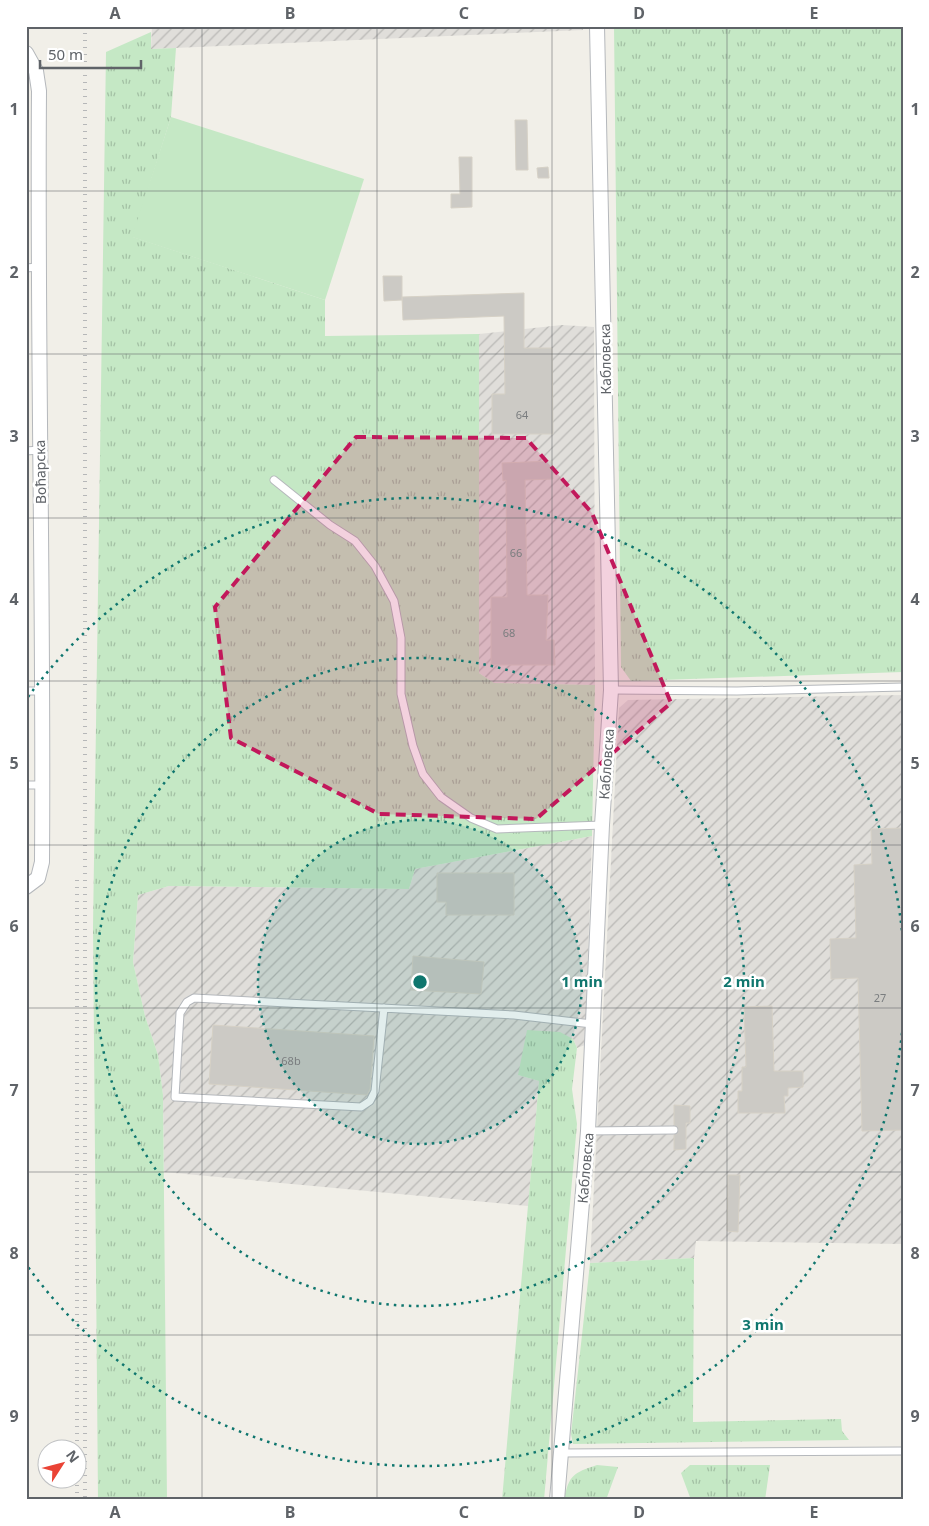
<svg xmlns="http://www.w3.org/2000/svg" width="929" height="1526" viewBox="0 0 929 1526" font-family="'Noto Sans',sans-serif">
<style>
.industrial{fill:url(#industrial-furrows)}
.grass{fill:url(#grass-tufts)}
.pitch{fill:#c5e8c5}
.building{fill:#cccac5;stroke:#d6d1c6}
.lines{fill:none;stroke-linecap:round;stroke-linejoin:round}
.service-casing{stroke:#b5b8bc;stroke-width:9}
.minor-casing{stroke:#b5b8bc;stroke-width:16}
.service{stroke:#fff;stroke-width:7}
.minor{stroke:#fff;stroke-width:14}
.rail{stroke:#b6b7b8;stroke-width:4;stroke-dasharray:1 6;stroke-linecap:butt}
.marked{fill:#c2185b;fill-opacity:0.2;stroke:#c2185b;stroke-width:4;stroke-dasharray:10 6;stroke-linejoin:round}
.grid{fill:none;stroke:#5f6368;stroke-width:1;stroke-opacity:0.55}
.ring{fill:none;stroke:#0f766e;stroke-width:2.5;stroke-dasharray:2.5 5}
.labels{text-anchor:middle;dominant-baseline:central;stroke-width:5;stroke-linejoin:round;paint-order:stroke}
.number-label{font-size:11px;fill:#7a7d7f}
.street-label{font-size:14px;fill:#5f6368;stroke:#fff}
.centre{fill:#0f766e;stroke:#fff;stroke-width:2.5}
.ring-label{font-size:15px;text-anchor:middle;font-weight:bold;fill:#0f766e;stroke:#fff;stroke-width:5;stroke-linejoin:round;paint-order:stroke}
.neatline{fill:none;stroke:#5f6368;stroke-width:2}
.grid-label{font-size:16px;text-anchor:middle;font-weight:bold;fill:#5f6368}
</style>
<defs>
<pattern id="industrial-furrows" width="10" height="10" patternUnits="userSpaceOnUse" patternTransform="scale(1.25)"><rect width="10" height="10" fill="#e0deda"/><path d="M-1 1l2-2M0 10L10 0M9 11l2-2" fill="none" stroke="#b9b8b5"/></pattern>
<pattern id="grass-tufts" width="24" height="20" patternUnits="userSpaceOnUse" patternTransform="scale(1.25)"><rect width="24" height="20" fill="#c5e8c5"/><path d="M3 7l-1-3M5 7V3M7 7l1-3M15 17l-1-3M17 17v-4M19 17l1-3" fill="none" stroke="#a3c0a4"/></pattern>
</defs>
<rect width="100%" height="100%" fill="#f1efe8"/>
<path class="industrial" d="M152,26H583V30L151,49Z
M562,325L594,327L595,685L494,683L479,673V334Z
M903,695V1244L696,1241L694,1258L590,1263L619,708L628,700Z
M592,836L585,1045L577,1048L573,1039L518,1075L539,1081L528,1206L164,1172L163,1095L158,1055L145,1016L133,962L138,895L169,886L409,889L415,869Z"/>
<path class="grass" d="M614,26H903V672L631,681L621,667Z
M151,32V49L176,48L171,117L133,237L325,300V336L479,334V673L494,683L595,685L592,836L415,869L409,889L169,886L138,895L133,962L145,1016L158,1055L163,1095L167,1500H98L93,927L106,52Z
M527,1030L560,1032L573,1039L577,1048L572,1089L577,1124L544,1500H502L539,1081L518,1075Z
M694,1258L693,1422L841,1419L842,1431L849,1440L573,1444L571,1434L590,1263Z
M597,1465L618,1467L606,1500H564C569,1475 573,1473 597,1465Z
M690,1465H770L765,1500H691L681,1473Z"/>
<path class="pitch" d="M171,117L364,179L325,300L132,237Z"/>
<path class="building" d="M515,120H527L528,170H516Z
M459,157H472V207L451,208V194H460Z
M548,167L549,178H538L537,168Z
M383,276H402V300L384,301Z
M524,293V348H552L553,434H492V394H505L504,316L403,320L402,297Z
M552,461L553,479L525,480L527,595H548L546,640H554L555,665H491V597H507L506,480L503,481L502,463Z
M903,828V1130L862,1131L858,978L831,979L830,939L856,938L854,865L872,864L871,829Z
M437,873H514V915H446V902H437Z
M413,956L484,962L481,994L411,990Z
M772,1006L774,1071H803V1087L788,1088V1096H784L785,1113H738V1091H742V1067H746L744,1007Z
M213,1025L374,1036L370,1089L367,1095L209,1084Z
M674,1105L690,1106V1123H686V1149L674,1150V1135L679,1130L674,1125Z
M728,1175H740L738,1232L727,1231Z"/>
<g class="lines">
<defs>
<path id="service" d="M26,268L38,267
M26,451L40,450
M274,480L330,525L355,541L375,566L394,601L401,638V694L413,746L423,774L441,797L471,818L497,829L602,825
M611,690L737,691L903,687
M26,691H43
M26,785H42
M384,1008L375,1091L370,1101L361,1107L175,1097L180,1013L187,1002L194,998L514,1015L592,1024
M588,1131L674,1130
M561,1453L903,1451"/>
<path id="minor" d="M26,53L36,71L39,91C37,348 44,605 42,862L38,878L26,887
M557,1500L588,1131L602,825L611,690L597,26"/>
</defs>
<use href="#service" class="service-casing"/>
<use href="#minor" class="minor-casing"/>
<use href="#service" class="service"/>
<use href="#minor" class="minor"/>
<path class="rail" d="M85,26V1500
M99,26V32
M77,1448V876
M77,1500V1478"/>
</g>
<path class="marked" d="M356,437L526,438L592,513L671,703L536,819L379,814L231,738L215,607Z"/>
<path class="grid" d="M202,26V1500M377,26V1500M552,26V1500M727,26V1500M26,191H903M26,354H903M26,518H903M26,681H903M26,845H903M26,1008H903M26,1172H903M26,1335H903"/>
<circle cx="420" cy="982" r="162" fill="#0f766e" fill-opacity=".12"/>
<g class="ring">
<circle cx="420" cy="982" r="162"/>
<circle cx="420" cy="982" r="324"/>
<path d="M902 1033A485 485 0 0 1 28 1267M28 697A485 485 0 0 1 902 931"/>
</g>
<g class="labels">
<g class="number-label">
<text x="522" y="414">64</text>
<text x="516" y="552">66</text>
<text x="509" y="632">68</text>
<text x="880" y="997">27</text>
<text x="291" y="1060">68b</text>
</g>
<g class="street-label">
<text transform="translate(605 359) rotate(-91)">Кабловска</text>
<text transform="translate(40 472) rotate(-91)">Воћарска</text>
<text transform="translate(606 764) rotate(-86)">Кабловска</text>
<text transform="translate(585 1168) rotate(-85)">Кабловска</text>
</g>
</g>
<circle cx="420" cy="982" r="8" class="centre"/>
<g class="ring-label">
<text x="582" y="987">1 min</text>
<text x="744" y="987">2 min</text>
<text x="763" y="1330">3 min</text>
</g>
<rect width="929" height="1526" fill="none" stroke="#ffffff" stroke-width="55"/>
<g transform="translate(62 1464) rotate(54)"><circle r="24" fill="#ffffff" stroke="#bfc1c3"/>
<path d="M0-4L9 19L0 12L-9 19Z" fill="#ea4335"/>
<text y="-8" font-size="14" font-weight="bold" text-anchor="middle" fill="#5f6368">N</text>
</g>
<path d="M40 60v8h101v-8" fill="none" stroke="#5f6368" stroke-width="2.5"/>
<text x="48" y="60" font-size="15" fill="#5f6368" stroke="#ffffff" stroke-width="4" paint-order="stroke">50 m</text>
<rect x="28" y="28" width="874" height="1470" class="neatline"/>
<g class="grid-label">
<text x="115" y="19">A</text>
<text x="290" y="19">B</text>
<text x="464" y="19">C</text>
<text x="639" y="19">D</text>
<text x="814" y="19">E</text>
<text x="14" y="115">1</text>
<text x="915" y="115">1</text>
<text x="14" y="278">2</text>
<text x="915" y="278">2</text>
<text x="14" y="442">3</text>
<text x="915" y="442">3</text>
<text x="14" y="605">4</text>
<text x="915" y="605">4</text>
<text x="14" y="769">5</text>
<text x="915" y="769">5</text>
<text x="14" y="932">6</text>
<text x="915" y="932">6</text>
<text x="14" y="1096">7</text>
<text x="915" y="1096">7</text>
<text x="14" y="1259">8</text>
<text x="915" y="1259">8</text>
<text x="14" y="1422">9</text>
<text x="915" y="1422">9</text>
<text x="115" y="1518">A</text>
<text x="290" y="1518">B</text>
<text x="464" y="1518">C</text>
<text x="639" y="1518">D</text>
<text x="814" y="1518">E</text>
</g>
</svg>
